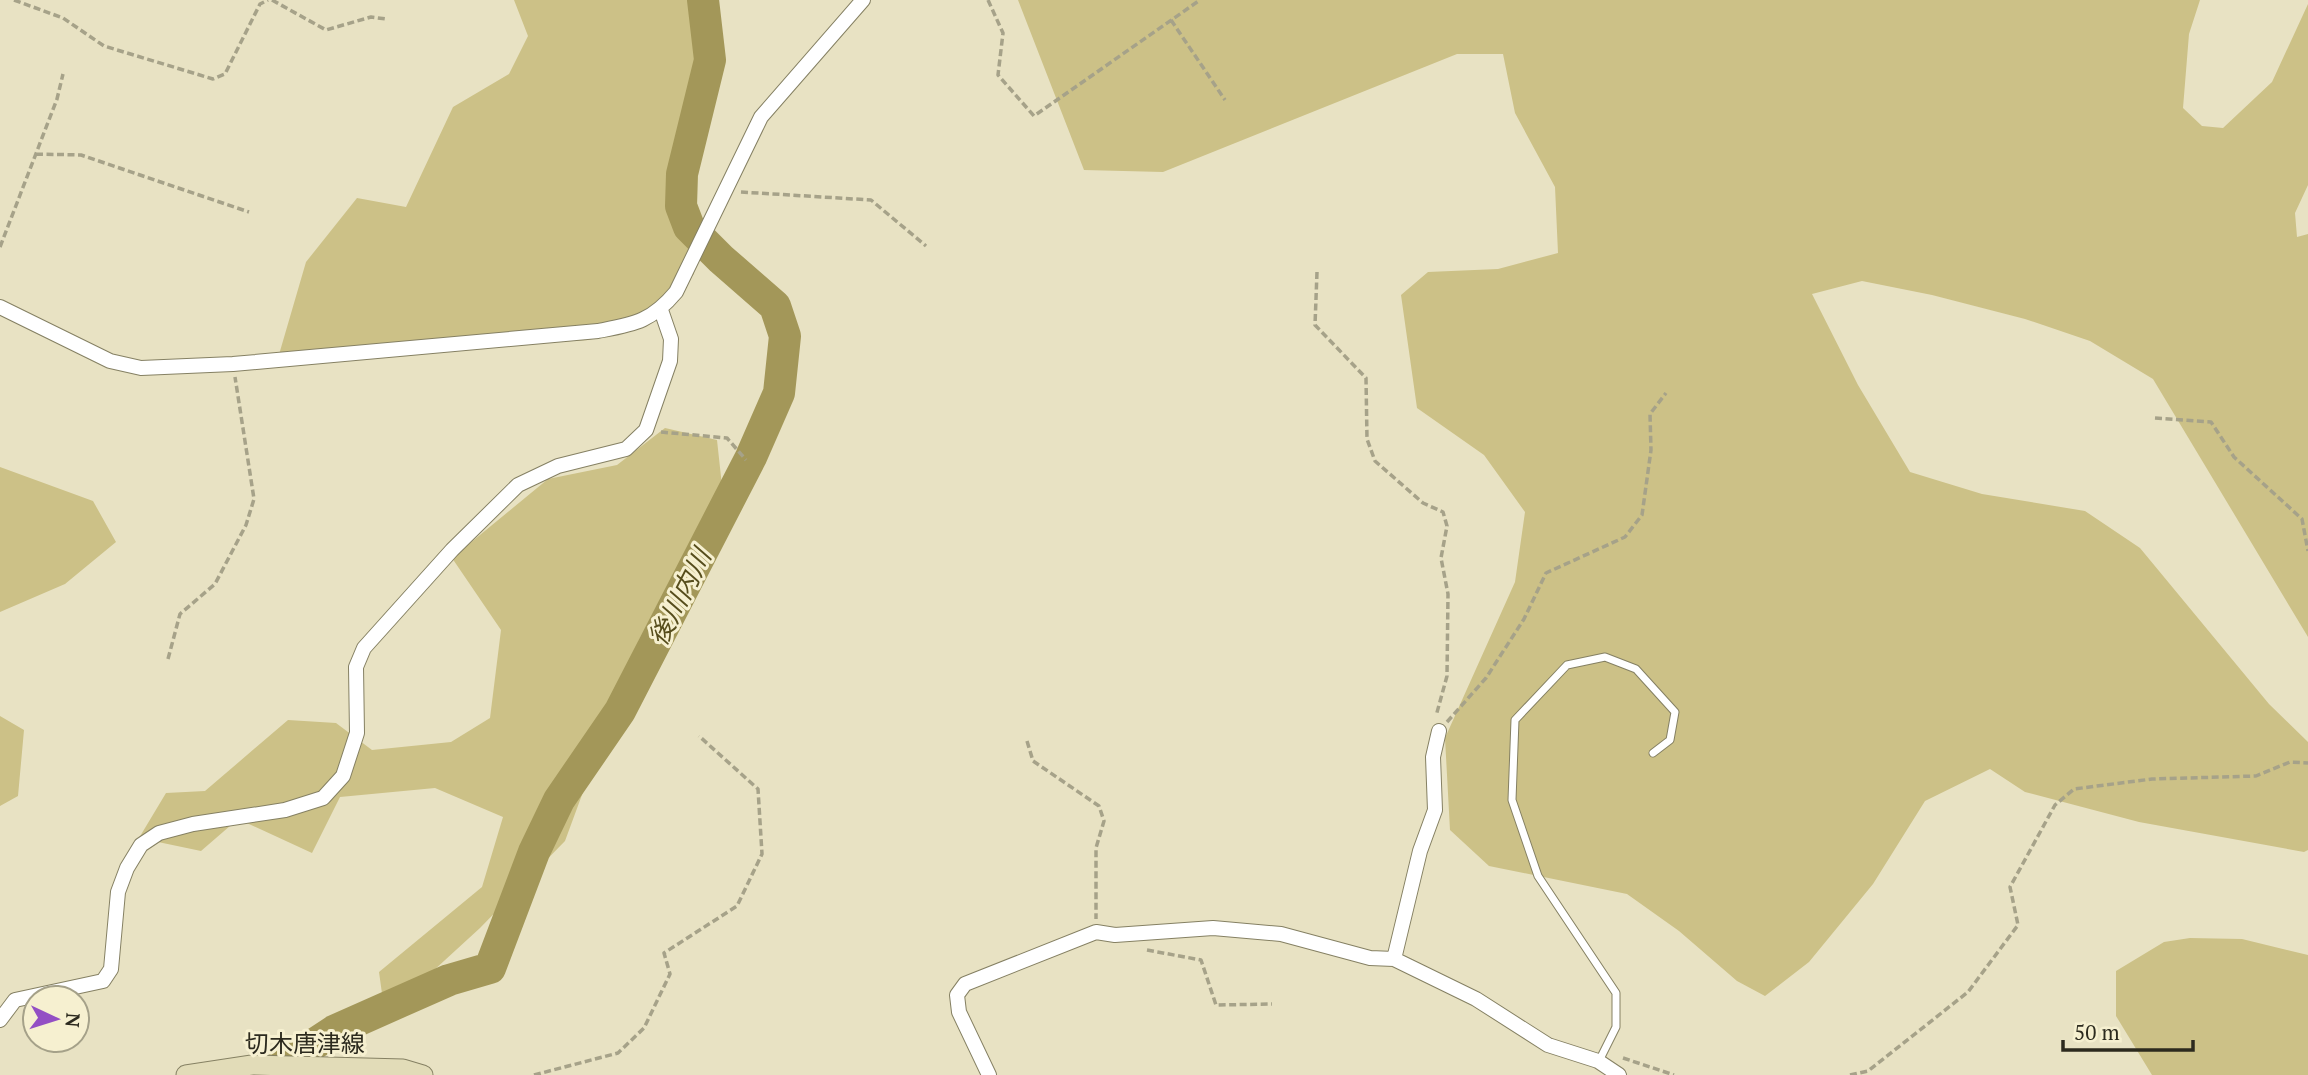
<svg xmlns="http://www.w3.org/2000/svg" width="2308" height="1075" viewBox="0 0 2308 1075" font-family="'PT Serif','Noto Sans JP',serif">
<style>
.green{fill:#ccc187}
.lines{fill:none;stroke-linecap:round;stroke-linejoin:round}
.river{stroke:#a39759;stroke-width:32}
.lane-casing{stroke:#858063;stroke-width:9}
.street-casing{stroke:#858063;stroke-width:16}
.secondary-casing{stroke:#858063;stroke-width:21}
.path{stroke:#a6a289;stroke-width:3.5;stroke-dasharray:7 3.5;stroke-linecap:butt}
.lane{stroke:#fff;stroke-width:7}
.street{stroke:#fff;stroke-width:14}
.secondary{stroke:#e2dcb8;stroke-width:19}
.labels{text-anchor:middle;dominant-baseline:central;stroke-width:6;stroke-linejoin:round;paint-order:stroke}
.street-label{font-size:24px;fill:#2c2a1e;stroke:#f6f0d0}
.water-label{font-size:26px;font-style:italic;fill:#564d1c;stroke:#f6f0d0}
</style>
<rect width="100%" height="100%" fill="#e8e2c3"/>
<path class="green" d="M514,0H689L701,18L694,274L641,324L589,340L278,358L306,262L357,198L406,207L453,107L509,74L528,36Z
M1018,0H2200L2189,34L2183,108L2202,126L2223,128L2272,82L2308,4V185L2295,213L2297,237L2308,234V637L2153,379L2090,341L2025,319L1932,295L1862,281L1812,294L1858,385L1910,472L1982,494L2085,511L2140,548L2269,704L2308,742V850L2304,852L2139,822L2025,792L1990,769L1925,801L1873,884L1809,962L1765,996L1737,981L1679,931L1627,894L1489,866L1450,830L1445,738L1515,582L1525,512L1484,455L1417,408L1401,295L1428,272L1498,269L1558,253L1555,187L1515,113L1503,54H1457L1163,172L1084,170Z
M665,428L717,440L722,486L639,640L565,841L480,928L385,1015L379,972L482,887L503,817L435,788L340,797L312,853L238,819L201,851L139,838L166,793L205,791L288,720L336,723L372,750L451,742L490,718L501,630L452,558L548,479L617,465Z
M0,467L93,501L116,542L65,584L0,612Z
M0,716L24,730L18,796L0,806Z
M2190,938L2242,939L2308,955V1075H2152L2116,1016V971L2164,942Z"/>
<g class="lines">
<path class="river" d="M267,1075L334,1031L449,980L490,968L534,852L559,800L620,711L751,457L779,393L785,336L775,306L721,259L689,227L681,206L682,174L710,60L703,0"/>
<defs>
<path id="lane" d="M1599,1061L1616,1027V993L1538,876L1512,800L1515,720L1567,665L1605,657L1636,669L1675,712L1670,740L1653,753"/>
<path id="street" d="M0,307L110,361L141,368L233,364L598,331C634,324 651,322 676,292L761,117L863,0
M1394,959L1420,851L1435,810L1433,757L1439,731
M0,1020L15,1000L103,981L111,969L118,892L127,868L141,845L159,833L193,824L285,810L323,798L343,776L357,733L356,667L364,648L452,550L518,485L558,466L626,449L646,430L670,361L671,339L661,310
M989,1075L959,1012L957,995L965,984L1096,932L1115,935L1213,928L1281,934L1370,958L1394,959L1476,999L1548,1045L1598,1061L1619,1075"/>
<path id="secondary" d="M186,1075L252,1065L403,1069L423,1075"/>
</defs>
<use href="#lane" class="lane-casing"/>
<use href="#street" class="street-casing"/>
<use href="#secondary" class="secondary-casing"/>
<path class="path" d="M14,0L63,18L104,46L213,79L225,74L260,4L268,0
M272,0L326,30L371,17L386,19
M988,0L1003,33L998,75L1034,116L1200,0
M1171,20L1225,100
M36,154L81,155L249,212
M741,192L871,200L926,246
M0,247L57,99L63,74
M1317,272L1315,325L1366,378L1367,439L1375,461L1423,503L1443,512L1447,526L1441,558L1448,594L1447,676L1436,716
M2155,418L2211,422L2234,457L2302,519L2308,551
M661,432L727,438L746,460
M168,659L180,614L215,584L246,525L254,499L235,377
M1447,722L1486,678L1524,619L1546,573L1625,537L1642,515L1651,450L1650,414L1666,393
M1027,741L1033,761L1099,806L1104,821L1096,848V919
M1147,950L1201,960L1216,1005L1272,1004
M1623,1058L1674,1075
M534,1075L618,1053L644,1028L670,974L664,953L737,906L762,854L758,789L699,736
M1850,1075L1868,1071L1968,992L2018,925L2010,887L2055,805L2074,789L2152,779L2256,776L2290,762L2308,763"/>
<use href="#lane" class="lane"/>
<use href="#street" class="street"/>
<use href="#secondary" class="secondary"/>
</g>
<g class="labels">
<g class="street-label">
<text x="305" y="1043">切木唐津線</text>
</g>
<g class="water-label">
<text transform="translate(679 597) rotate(-63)">後川内川</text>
</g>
</g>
<g transform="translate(56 1019) rotate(94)"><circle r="33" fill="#f6f0d0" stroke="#a5a189" stroke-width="2"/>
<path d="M0-5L12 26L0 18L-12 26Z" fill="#934fc4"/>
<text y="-10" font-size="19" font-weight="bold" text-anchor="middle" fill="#2c2a1e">N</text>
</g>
<path d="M2063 1040v10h130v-10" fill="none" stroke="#2c2a1e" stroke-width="3.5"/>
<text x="2074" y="1040" font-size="21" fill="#2c2a1e" stroke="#f6f0d0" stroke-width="5" paint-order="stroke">50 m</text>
</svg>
